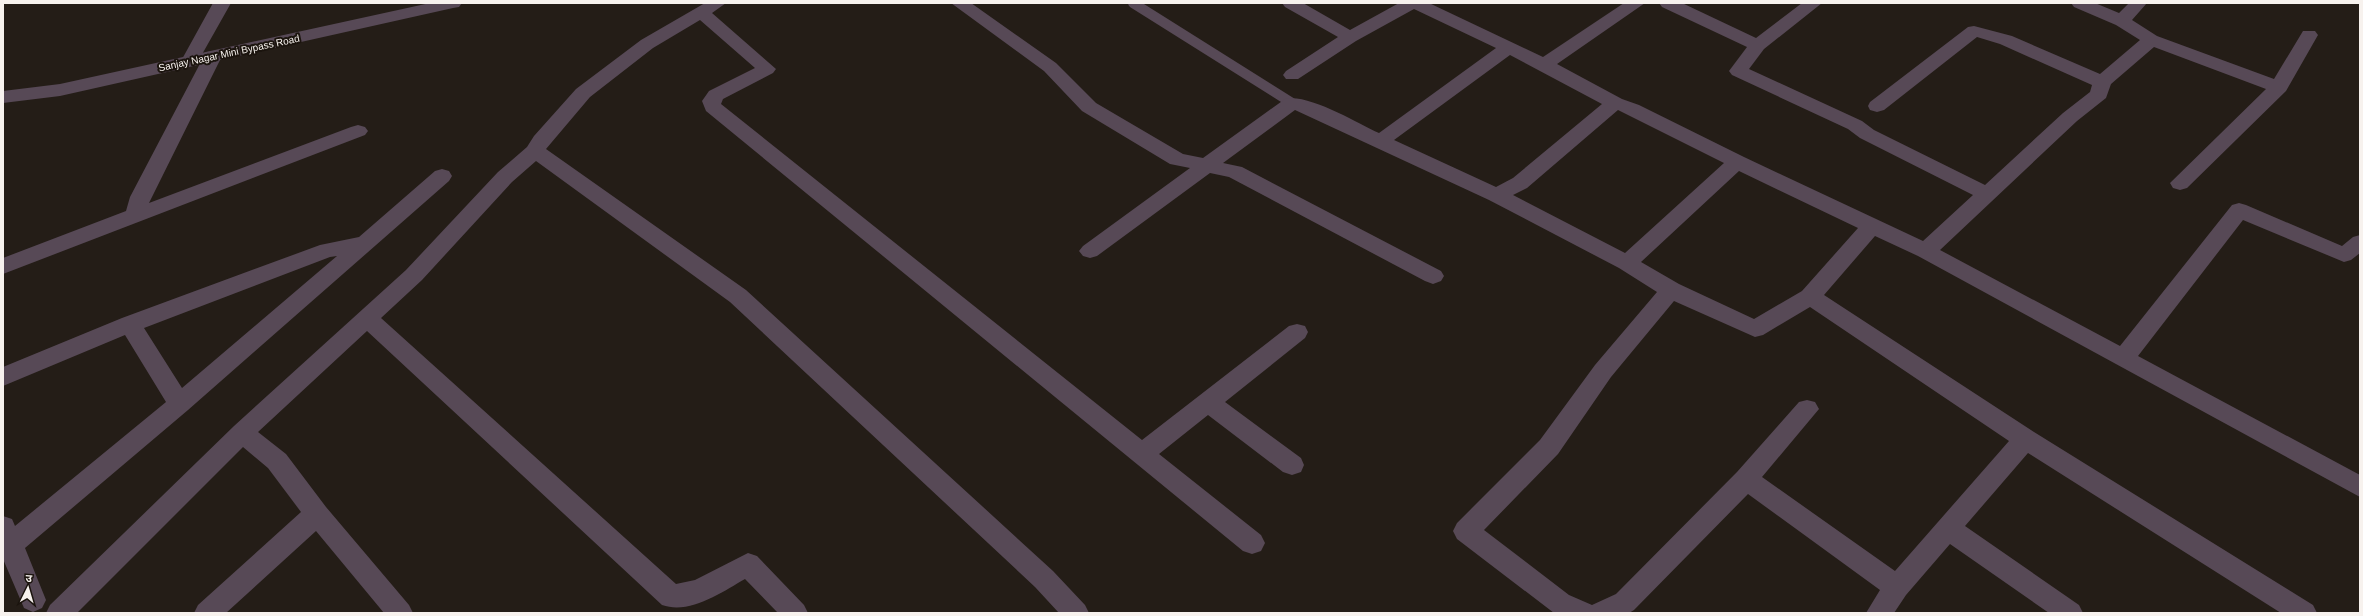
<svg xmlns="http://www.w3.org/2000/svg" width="2363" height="616" viewBox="0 0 2363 616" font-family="Arial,'Noto Sans Devanagari',sans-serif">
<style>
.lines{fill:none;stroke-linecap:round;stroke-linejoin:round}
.service{stroke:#574956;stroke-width:10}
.minor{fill:#574956;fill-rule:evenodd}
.tertiary{fill:#574956;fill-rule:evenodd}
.labels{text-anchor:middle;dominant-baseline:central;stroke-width:4;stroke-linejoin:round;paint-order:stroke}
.street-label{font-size:10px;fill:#f7f2ee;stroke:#1b140e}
</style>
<rect width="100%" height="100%" fill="#241d17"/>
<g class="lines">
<path class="service" d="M1133,3L1292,103"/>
<path class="minor" d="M213,3H231L196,65H184L181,61Z
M705,3H726L712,13L776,69L773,73L723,99L721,104L1142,440L1289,326L1297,324L1305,326L1308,332L1305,338L1225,402L1301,458L1304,465L1301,472L1292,475L1283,472L1208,415L1159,454L1261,535L1265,543L1261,551L1252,554L1243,551L706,111L702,101L709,91L755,68L700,20L653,48L590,97L546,149L746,290L1053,571L1085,605L1089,613H1059L1035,587L730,302L536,161L512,182L422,280L381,318L676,584L695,580L748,553L757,556L804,605L808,613H778L745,579C722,592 690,615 662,605L367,331L258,432L286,454L326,507L409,605L413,613H384L316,531L226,613H194L198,605L301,512L268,468L243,447L77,613H46L50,605L234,426L406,270L498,172L527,147L534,136L576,89L641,40Z
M951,3H971L1056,63L1096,103L1183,154L1203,158L1285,99C1308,93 1357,123 1379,133L1496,48L1414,9L1356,41L1298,79H1286L1283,75L1286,71L1338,37L1285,7L1282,3H1303L1350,30L1399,3H1429L1543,57L1624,3H1645L1557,64L1622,99L1639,105L1744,157L1923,241L1973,195L1860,138L1848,129L1732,75L1729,71L1747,47L1662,7L1659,3H1682L1756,38L1802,3H1822L1764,49L1749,69L1862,121L1874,130L1985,185L2063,113L2090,92L2092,85L2000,44L1977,37L1884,110L1877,112L1870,110L1868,106L1870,102L1968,27L1974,26L2012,36L2100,74L2140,40L2116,25L2074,7L2071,3H2095L2119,13L2129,3H2147L2132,20L2157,36L2274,79L2303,31H2315L2318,35L2286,91L2187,188L2180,190L2173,188L2170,183L2266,89L2154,47L2111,84L2106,98L2077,121L1940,250L2120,346L2232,205L2239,203L2246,205L2342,246L2353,237L2360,235V253L2351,260L2344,262L2243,220L2138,356L2360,475V497L1918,256L1875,236L1824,295L2034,432L2313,605L2317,613H2281L2028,453L1965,526L2079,605L2083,613H2049L1950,544L1906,595L1894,613H1866L1880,590L1748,494L1634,610L1629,613H1554L1457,539L1453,531L1457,523L1540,440L1595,365L1657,292L1619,268L1489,200L1295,110L1223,163L1242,167L1441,271L1444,276L1441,281L1433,284L1425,281L1229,177L1210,173L1097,256L1090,258L1083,256L1079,251L1083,246L1190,168L1170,164L1082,111L1044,71ZM1510,55L1602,104L1513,178L1496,187L1394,140ZM1618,110L1724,163L1625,253L1513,195L1527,188ZM1739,171L1858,228L1802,291L1754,319L1679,284L1641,262ZM1674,301L1755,337L1763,335L1810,307L2009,441L1895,571L1762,477L1819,409L1815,402L1807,400L1799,402L1737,472L1616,594L1592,605L1569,595L1484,530L1558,454L1611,377Z
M213,51L219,52L222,56L149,203L351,127L358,125L365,127L368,131L365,135L3,274V258L126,211L130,197L204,56L207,52Z
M442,169L449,171L452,176L449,181L188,410L25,548L46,600L42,608L33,612L24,608L3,559V516L12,519L15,526L166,402L125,335L3,386V367L122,318L320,245L359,237L435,171ZM337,256L182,388L144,328L330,257Z"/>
<path class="tertiary" d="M430,3H462L459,7L453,8L60,96L3,103V91L60,84Z"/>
</g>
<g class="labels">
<g class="street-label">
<text transform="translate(229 53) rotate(-12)">Sanjay Nagar Mini Bypass Road</text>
</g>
</g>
<rect width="2363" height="616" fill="none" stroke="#f7f2ee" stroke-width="8"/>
<g transform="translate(28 588) rotate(5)" stroke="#1b140e" stroke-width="3" paint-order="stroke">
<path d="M0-3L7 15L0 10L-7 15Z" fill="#f7f2ee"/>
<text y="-6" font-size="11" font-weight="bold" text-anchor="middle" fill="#f7f2ee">उ</text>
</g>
</svg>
